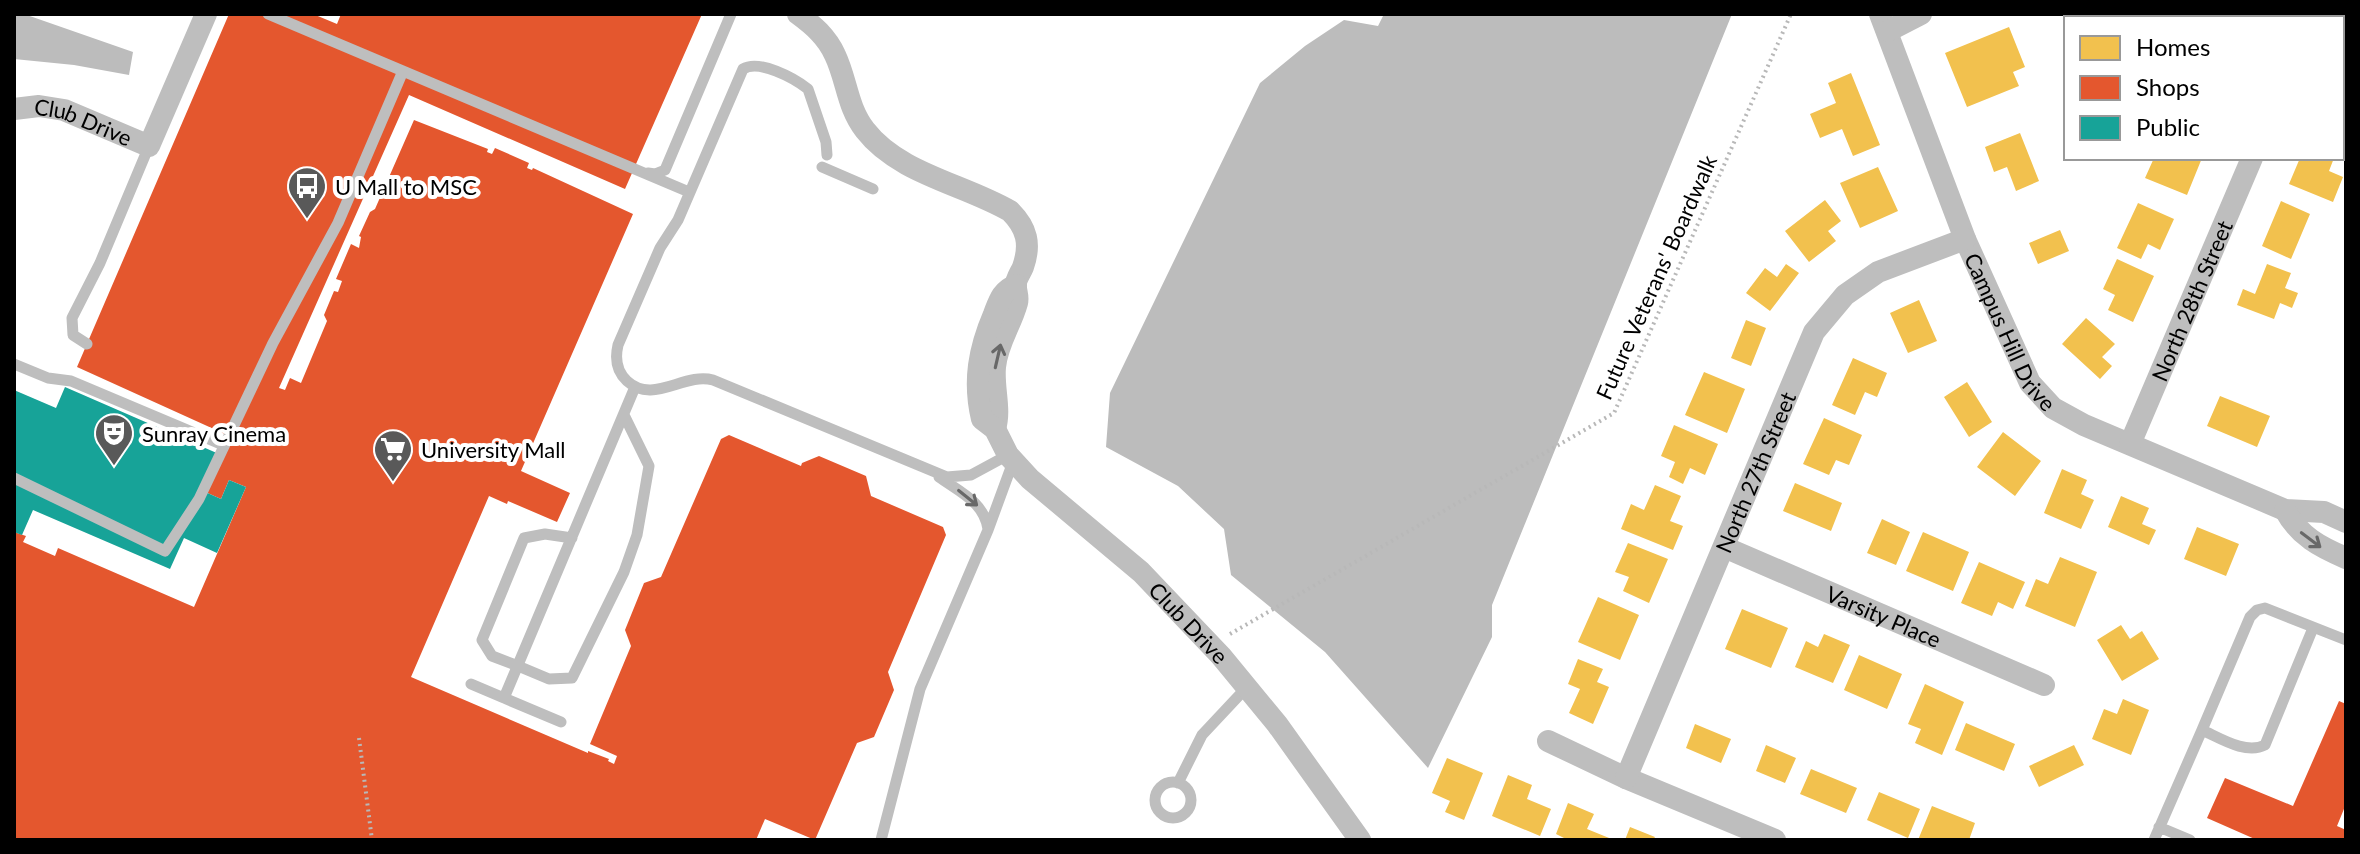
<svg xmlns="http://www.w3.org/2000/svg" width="2360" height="854" viewBox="0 0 2360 854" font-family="Lato,sans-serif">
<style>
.water{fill:#bcbcbc}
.homes{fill:#f2c14e}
.shops{fill:#e4572e}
.public{fill:#17a398}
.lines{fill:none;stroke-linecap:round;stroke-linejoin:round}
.path{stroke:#b8b8b8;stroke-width:4;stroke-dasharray:2 4;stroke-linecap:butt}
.service{stroke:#bebebe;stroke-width:11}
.minor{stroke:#bebebe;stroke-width:22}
.oneway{stroke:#686868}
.labels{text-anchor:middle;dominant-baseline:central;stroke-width:8;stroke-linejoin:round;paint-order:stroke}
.street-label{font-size:22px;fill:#000;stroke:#fff}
.poi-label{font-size:22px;fill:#000;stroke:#fff;text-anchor:start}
</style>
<rect width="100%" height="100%" fill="#fff"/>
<path class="water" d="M14,14H24L133,52L129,75L74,65L14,59Z
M1384,14H1732L1492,605V637L1428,768L1325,652L1231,575L1224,529L1178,486L1106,447L1110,393L1260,83L1305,46L1344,20L1378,26Z"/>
<path class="homes" d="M2096,14H2142L2139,18H2102Z
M2224,14H2265L2275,18H2228L2223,16Z
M2009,27L2025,67L2013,72L2019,86L1967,107L1945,53Z
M2342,66L2346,68V122L2342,121Z
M1851,73L1880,145L1853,156L1842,129L1820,138L1810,114L1836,103L1828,83Z
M2020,133L2039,181L2016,191L2007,167L1994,172L1985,147Z
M2154,158H2202L2187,195L2145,178Z
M2300,158H2334L2329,171L2343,177L2333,202L2289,184Z
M1878,167L1898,211L1860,228L1840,183Z
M1825,200L1841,221L1828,231L1836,241L1809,262L1785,231Z
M2281,201L2310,214L2291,259L2262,246Z
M2138,203L2174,219L2160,250L2148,244L2141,259L2117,248Z
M2060,230L2069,251L2038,264L2029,243Z
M2117,259L2154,276L2133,322L2108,310L2115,295L2103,289Z
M1786,264L1799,273L1770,311L1746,293L1765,268L1777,277Z
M2267,264L2291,273L2285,288L2298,293L2292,308L2280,303L2274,319L2237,305L2243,289L2255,294Z
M1919,300L1937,341L1908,353L1890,313Z
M2086,318L2115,344L2102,357L2112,366L2100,379L2062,344Z
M1746,320L1766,328L1751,366L1731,358Z
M1853,358L1887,373L1877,397L1865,392L1855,415L1832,405Z
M1704,372L1745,389L1727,433L1685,415Z
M1967,382L1992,422L1969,437L1944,397Z
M2220,396L2270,416L2257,447L2207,426Z
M1824,418L1862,435L1849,465L1836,460L1829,475L1803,464Z
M1674,425L1718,444L1705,475L1690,468L1683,484L1669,477L1675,462L1661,456Z
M2003,432L2041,461L2015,496L1977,467Z
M2062,469L2087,480L2081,494L2094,500L2081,529L2044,513Z
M1795,483L1842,503L1831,531L1783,511Z
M1655,485L1681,496L1670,521L1683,526L1673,550L1621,529L1631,504L1644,510Z
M2121,496L2149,508L2142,524L2156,530L2149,545L2108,527Z
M1882,519L1910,532L1896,565L1867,553Z
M2197,527L2239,544L2226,576L2184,559Z
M1923,532L1969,552L1953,591L1906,571Z
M1628,543L1668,559L1649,603L1623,591L1629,577L1615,572Z
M2060,557L2097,572L2075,627L2025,606L2036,579L2048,584Z
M1979,562L2025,582L2013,609L1998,602L1992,616L1961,603Z
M1598,597L1639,615L1620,660L1578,642Z
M1742,609L1788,628L1771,668L1725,649Z
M2121,625L2130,639L2142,631L2159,659L2122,681L2097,640Z
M1824,634L1850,645L1833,683L1795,667L1806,641L1818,647Z
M1859,655L1902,674L1887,709L1844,690Z
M1578,659L1603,669L1597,682L1609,687L1593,724L1569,713L1580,689L1568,684Z
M1925,684L1964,702L1942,755L1915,743L1921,729L1908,724Z
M2123,699L2149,710L2131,755L2092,739L2104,709L2117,714Z
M1966,723L2015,744L2004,771L1955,750Z
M1695,724L1731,739L1721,763L1686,748Z
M1766,745L1796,758L1785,783L1756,771Z
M2074,745L2084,765L2039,787L2029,766Z
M1447,758L1483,773L1464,820L1445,812L1450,801L1432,793Z
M1811,769L1857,788L1846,813L1800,794Z
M1508,775L1532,785L1527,799L1551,809L1540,836L1492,816Z
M1879,792L1920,809L1908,838L1867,820Z
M1568,803L1594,814L1587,829L1614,840H1568L1556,834Z
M1932,806L1975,823L1969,840H1918Z
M1630,827L1655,837L1653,840H1625Z"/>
<path class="shops" d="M229,14H313L337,24L341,14H702L625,189L409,95L279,388L285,390L290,378L301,383L327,321L324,315L334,291L338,292L342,281L336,279L351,244L359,248L361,237L359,236L370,212L375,209L414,120L488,149L487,152L492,154L495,148L529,163L527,168L532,170L533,168L633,214L521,471L570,493L557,522L508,501L507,504L489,496L411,677L588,753V751L609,759L608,761L614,764L617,756L590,744L631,646L625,630L644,583L661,577L721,439L729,435L801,466L802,463L819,456L866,476L871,496L943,527L946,535L888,672L894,690L874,737L857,743L815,840L765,819L756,840H14V532L26,536L23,542L55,556L58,548L194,607L246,487L229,480L221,499L203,491L227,435L77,367Z
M2339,701L2346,704V804L2337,826L2346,830V840H2257L2207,818L2225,778L2293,806Z"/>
<path class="public" d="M65,387L219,454L203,491L221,499L229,480L246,487L217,553L184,538L170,569L33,510L22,535L14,532V390L56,408Z"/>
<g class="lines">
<path class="path" d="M1230,634L1614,413L1791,14
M359,738L372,840"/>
<path class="service" d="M268,14L689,192
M827,155L826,142L808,89C794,78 759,59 743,69L678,220L660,248L618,345C615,358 616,371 627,381C653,405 684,372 713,380L947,477L971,475L1008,455
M822,167L873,189
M648,173L655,174L665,170L731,14
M87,344L73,335L72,318L100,263L149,146
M14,364L48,378L71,381L223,445
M939,477C960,492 984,502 988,529
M14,478L165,551L199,499L273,343L338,223L403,71
M572,538L545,534L524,538L482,640L492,656L518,666L549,679L572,678L624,572L637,535L649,466L624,415
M2313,628L2265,745C2246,755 2220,738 2202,730L2250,617L2257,610L2265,608L2346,640
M471,684L504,698
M561,722L504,698L635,387
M1155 800a18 18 0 1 1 36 0a18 18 0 1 1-36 0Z
M1178,783L1202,735L1247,687
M2159,827L2190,840
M881,840L920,689L988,530L1013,462
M2154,840L2202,730"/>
<g class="minor">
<path d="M798,14C813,25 827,37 835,55C847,80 847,107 865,130C899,174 964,184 1010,211C1027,228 1031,244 1023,267C1021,272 1016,279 1016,284C1015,290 1019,296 1017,303C1011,325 997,344 995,367C993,388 1001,409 995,429"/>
<path id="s1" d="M1880,14L1965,239L2030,383L2053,408L2084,425L2285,510L2324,512L2346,522"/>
<path d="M2312,18L2314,14"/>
<path d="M1888,31L1921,14"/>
<path id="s2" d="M14,109L39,106L64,110L149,146L206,14"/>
<path id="s3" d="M1016,285C1002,290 999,301 994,314C979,349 973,381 982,419L995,429L1008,455L1030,479L1141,572L1221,656L1277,724L1360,840"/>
<path id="s4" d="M2130,444L2252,158"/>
<path d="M2285,510C2299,536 2320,547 2346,558"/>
<path id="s5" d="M1724,547L2044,685"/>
<path d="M1548,741L1626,778L1775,840"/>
<path id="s6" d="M1626,778L1814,332L1845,295L1878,272L1965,239"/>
</g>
</g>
<defs><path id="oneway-shaft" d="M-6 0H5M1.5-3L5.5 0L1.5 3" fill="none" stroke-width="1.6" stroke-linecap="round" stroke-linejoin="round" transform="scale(2)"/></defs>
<g class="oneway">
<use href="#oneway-shaft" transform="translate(998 356) rotate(-77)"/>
<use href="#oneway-shaft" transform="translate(968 498) rotate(39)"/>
<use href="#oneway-shaft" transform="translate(2311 540) rotate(37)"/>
</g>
<defs>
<symbol id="bus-pin" viewBox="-11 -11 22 30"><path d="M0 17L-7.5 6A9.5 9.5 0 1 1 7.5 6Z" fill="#595959" stroke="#fff"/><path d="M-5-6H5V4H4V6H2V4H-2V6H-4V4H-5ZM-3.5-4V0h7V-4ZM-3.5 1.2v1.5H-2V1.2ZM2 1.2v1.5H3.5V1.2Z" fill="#fff"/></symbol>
<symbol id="theatre-pin" viewBox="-11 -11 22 30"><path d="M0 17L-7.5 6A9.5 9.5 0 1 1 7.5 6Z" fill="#595959" stroke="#fff"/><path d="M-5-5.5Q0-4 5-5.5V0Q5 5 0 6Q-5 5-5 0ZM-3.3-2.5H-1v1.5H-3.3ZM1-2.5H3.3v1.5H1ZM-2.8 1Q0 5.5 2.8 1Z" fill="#fff"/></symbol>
<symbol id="supermarket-pin" viewBox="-11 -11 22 30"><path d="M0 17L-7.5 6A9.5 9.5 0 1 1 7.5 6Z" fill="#595959" stroke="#fff"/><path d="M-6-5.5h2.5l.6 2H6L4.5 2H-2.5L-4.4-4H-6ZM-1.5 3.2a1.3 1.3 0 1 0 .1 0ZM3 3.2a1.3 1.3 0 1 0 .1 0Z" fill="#fff"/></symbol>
</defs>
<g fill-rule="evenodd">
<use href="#bus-pin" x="285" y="164" width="44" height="60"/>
<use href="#theatre-pin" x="92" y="411" width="44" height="60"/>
<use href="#supermarket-pin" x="371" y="427" width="44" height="60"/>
</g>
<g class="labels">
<g class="street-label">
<text stroke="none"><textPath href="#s2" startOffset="72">Club Drive</textPath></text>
<text transform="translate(1656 277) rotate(-66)">Future Veterans' Boardwalk</text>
<text stroke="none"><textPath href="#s4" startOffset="156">North 28th Street</textPath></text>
<text stroke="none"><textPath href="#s1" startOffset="344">Campus Hill Drive</textPath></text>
<text stroke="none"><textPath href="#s6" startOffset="332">North 27th Street</textPath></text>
<text stroke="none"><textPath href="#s5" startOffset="174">Varsity Place</textPath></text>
<text stroke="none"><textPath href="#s3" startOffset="438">Club Drive</textPath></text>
</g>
<g class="poi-label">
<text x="335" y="186">U Mall to MSC</text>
<text x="142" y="433">Sunray Cinema</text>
<text x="421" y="449">University Mall</text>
</g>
</g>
<rect width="2360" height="854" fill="none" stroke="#000000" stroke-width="32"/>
<rect x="2064" y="16" width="280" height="144" fill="#ffffff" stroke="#999999" stroke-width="2"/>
<rect x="2080" y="36" width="40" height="24" fill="#f2c14e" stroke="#999999" stroke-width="2"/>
<text x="2136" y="56" font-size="24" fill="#000000">Homes</text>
<rect x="2080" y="76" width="40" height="24" fill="#e4572e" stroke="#999999" stroke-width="2"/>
<text x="2136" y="96" font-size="24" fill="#000000">Shops</text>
<rect x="2080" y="116" width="40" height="24" fill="#17a398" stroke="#999999" stroke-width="2"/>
<text x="2136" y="136" font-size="24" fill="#000000">Public</text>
</svg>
